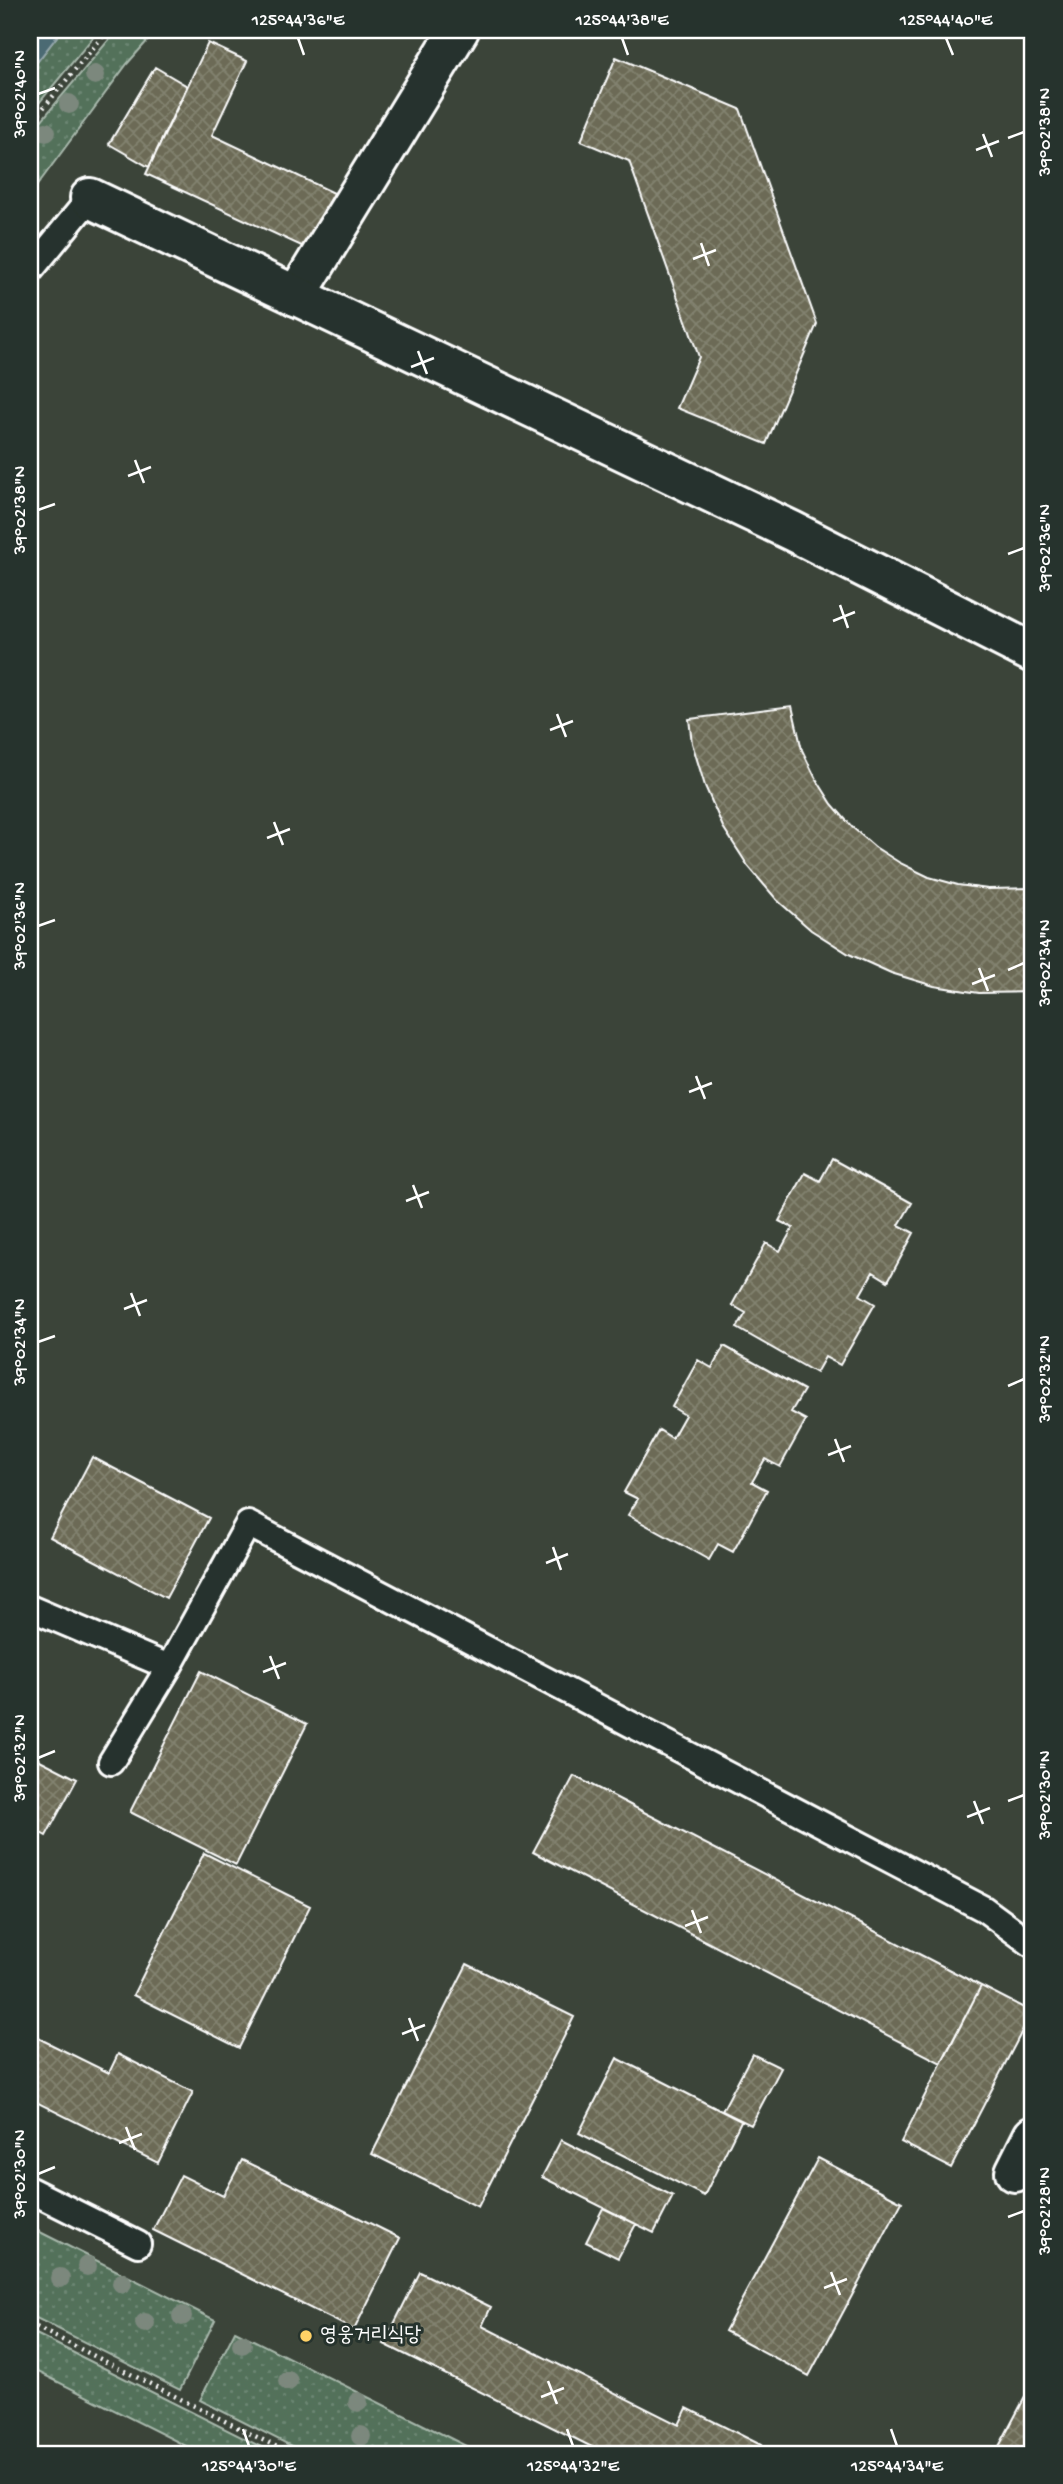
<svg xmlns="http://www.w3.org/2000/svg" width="1063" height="2484" viewBox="0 0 1063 2484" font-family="'Gochi Hand','Poor Story',sans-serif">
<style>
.grass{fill:url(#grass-dots);stroke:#a8b8ac;stroke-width:2}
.water{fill:#4c6b73;stroke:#94a6ab;stroke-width:2}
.building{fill:url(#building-cross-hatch);stroke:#fff;stroke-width:2}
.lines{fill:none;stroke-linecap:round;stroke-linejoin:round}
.lane-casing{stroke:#fff;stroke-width:30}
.street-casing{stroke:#fff;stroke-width:44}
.secondary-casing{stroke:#fff;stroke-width:44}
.path{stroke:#fff;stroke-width:4.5;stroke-dasharray:2 5;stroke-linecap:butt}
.lane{stroke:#26332d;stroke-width:24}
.street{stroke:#26332d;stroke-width:38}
.secondary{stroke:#26332d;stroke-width:38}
.tree{fill:#7c887d}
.ticks{fill:none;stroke:#fff;stroke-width:2.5}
.poi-dot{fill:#ffd166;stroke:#26332d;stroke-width:2.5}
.labels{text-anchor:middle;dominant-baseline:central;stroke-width:6;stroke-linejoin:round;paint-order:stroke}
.poi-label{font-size:21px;fill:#fff;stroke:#26332d;text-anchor:start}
.neatline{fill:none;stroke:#fff;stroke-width:2.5}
.ticks-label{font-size:18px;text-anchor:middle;fill:#fff}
</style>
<defs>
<pattern id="grass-dots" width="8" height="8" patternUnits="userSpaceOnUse" patternTransform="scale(1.75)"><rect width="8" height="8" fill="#52715a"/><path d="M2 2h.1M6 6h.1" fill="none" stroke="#6c8673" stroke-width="1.8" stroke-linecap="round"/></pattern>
<pattern id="building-cross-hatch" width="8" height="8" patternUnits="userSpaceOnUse" patternTransform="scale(1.75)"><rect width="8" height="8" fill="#6c6b56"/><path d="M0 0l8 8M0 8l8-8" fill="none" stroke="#82816f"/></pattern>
</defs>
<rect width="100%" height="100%" fill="#3b4439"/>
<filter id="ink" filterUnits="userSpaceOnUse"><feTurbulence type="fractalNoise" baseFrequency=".0143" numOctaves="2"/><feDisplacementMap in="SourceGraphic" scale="14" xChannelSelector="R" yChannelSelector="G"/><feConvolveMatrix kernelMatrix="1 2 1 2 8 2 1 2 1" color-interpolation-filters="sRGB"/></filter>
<g filter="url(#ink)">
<path class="grass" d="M62,30H99L30,114V71Z
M117,30H157L127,64L30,195V134Z
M30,2227L215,2320L180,2390L30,2315Z
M30,2331L275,2454H202L30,2368Z
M235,2331L482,2454H307L200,2400Z"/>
<path class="water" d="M30,30H62L30,71Z"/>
<path class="building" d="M208,43L247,61L212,135L334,193L308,249L146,174Z
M616,57L740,109L817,324L766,444L677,408L699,357L629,161L581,141Z
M155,67L187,86L149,167L109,144Z
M792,706L802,750L815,777L832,804L852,827L875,847L900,863L929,877L958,885L988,889L1033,888V992L979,993L934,986L891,973L849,954L811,930L777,900L748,866L723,827L705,786L692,743L689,719Z
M832,1159L912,1203L899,1225L914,1233L888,1281L873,1272L860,1295L875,1304L840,1365L825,1357L816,1373L737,1328L746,1313L732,1305L766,1243L780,1251L793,1228L779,1221L805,1173L820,1181Z
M724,1346L804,1390L791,1412L806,1420L780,1467L765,1459L752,1482L767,1490L733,1552L718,1544L709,1560L628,1515L638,1499L624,1492L659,1430L672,1438L685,1415L672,1407L698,1360L712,1368Z
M92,1457L209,1518L166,1598L50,1537Z
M201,1671L307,1724L236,1865L130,1812Z
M30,1755L77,1779L46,1836L30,1827Z
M574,1776L981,1986L941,2063L533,1852Z
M204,1853L310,1906L239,2048L133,1995Z
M467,1964L574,2017L478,2207L372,2154Z
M981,1986L1032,2012L951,2168L901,2142Z
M30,2034L109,2073L118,2054L193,2092L158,2163L30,2099Z
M752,2054L781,2068L751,2125L722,2111Z
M617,2058L741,2121L704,2196L579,2133Z
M561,2140L673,2196L654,2233L542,2177Z
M818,2158L902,2202L809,2376L725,2331Z
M242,2160L400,2238L354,2330L153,2230L181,2175L223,2196Z
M603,2208L636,2224L618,2258L586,2242Z
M420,2272L491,2307L482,2326L679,2425L687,2408L761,2445L756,2454H606L384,2344Z
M1033,2382V2454H995Z"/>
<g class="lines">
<defs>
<path id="lane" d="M30,271L90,198
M30,1608L169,1667
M111,1762L169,1667L248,1524L984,1909L1033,1945
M30,2190L138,2244"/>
<path id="street" d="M296,296L459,30"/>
<path id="secondary" d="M90,198L792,531L1033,653
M1015,2172L1033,2136"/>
</defs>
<use href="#lane" class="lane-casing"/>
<use href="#street" class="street-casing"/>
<use href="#secondary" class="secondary-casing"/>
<path class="path" d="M30,124L108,30
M30,2324L291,2454"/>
<use href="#lane" class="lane"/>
<use href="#street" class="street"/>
<use href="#secondary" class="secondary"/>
</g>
<g class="tree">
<circle cx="95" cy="75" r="10"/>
<circle cx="69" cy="104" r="10"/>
<circle cx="46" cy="132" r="10"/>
<circle cx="87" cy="2266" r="10"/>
<circle cx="60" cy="2278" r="10"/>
<circle cx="122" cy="2283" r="10"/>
<circle cx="182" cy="2316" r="10"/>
<circle cx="145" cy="2323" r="10"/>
<circle cx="242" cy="2344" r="10"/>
<circle cx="288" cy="2381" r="10"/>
<circle cx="358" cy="2402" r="10"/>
<circle cx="361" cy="2436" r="10"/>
</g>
</g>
<path class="ticks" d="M298,38L304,55M622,38L628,55M946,38L953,55M38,94L55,88M983,134L992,157M1008,138L1024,132M976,150L999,141M701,243L709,266M693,259L716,250M418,351L427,374M411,367L434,358M135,460L144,483M128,476L151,467M38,510L55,504M1008,554L1024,548M840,605L848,628M833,621L855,612M557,714L566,737M550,730L573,721M274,822L283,845M267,838L290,829M38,926L55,920M979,968L988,991M1008,970L1024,963M972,984L995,975M696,1076L705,1099M689,1092L712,1083M413,1185L422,1208M406,1201L429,1192M131,1293L140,1316M124,1309L147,1300M38,1342L55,1336M1008,1386L1024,1379M835,1439L844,1462M828,1455L851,1446M553,1547L561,1570M546,1563L568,1554M270,1656L279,1679M263,1672L286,1663M38,1758L55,1751M974,1801L983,1824M1008,1801L1024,1795M967,1817L990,1808M692,1910L701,1933M685,1926L708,1917M409,2018L418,2041M402,2034L425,2025M126,2127L135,2150M119,2143L142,2134M38,2174L55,2167M1008,2217L1024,2211M831,2272L840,2295M824,2288L847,2279M548,2381L557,2404M541,2397L564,2388M243,2429L249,2446M567,2429L573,2446M891,2429L897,2446"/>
<circle class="poi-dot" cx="306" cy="2336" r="7"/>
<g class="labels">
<g class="poi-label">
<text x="320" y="2336">영웅거리식당</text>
</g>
</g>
<rect width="1063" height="2484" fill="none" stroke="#26332d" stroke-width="77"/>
<rect x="38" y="38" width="986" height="2408" class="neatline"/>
<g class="ticks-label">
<text x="298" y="25">125°44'36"E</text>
<text x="622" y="25">125°44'38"E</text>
<text x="946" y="25">125°44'40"E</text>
<text transform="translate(19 94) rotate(-90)" y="6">39°02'40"N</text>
<text transform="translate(1044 132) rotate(-90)" y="6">39°02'38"N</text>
<text transform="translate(19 510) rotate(-90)" y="6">39°02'38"N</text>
<text transform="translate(1044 548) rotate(-90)" y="6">39°02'36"N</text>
<text transform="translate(19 926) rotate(-90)" y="6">39°02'36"N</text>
<text transform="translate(1044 963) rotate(-90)" y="6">39°02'34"N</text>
<text transform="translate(19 1342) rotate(-90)" y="6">39°02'34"N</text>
<text transform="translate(1044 1379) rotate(-90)" y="6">39°02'32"N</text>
<text transform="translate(19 1758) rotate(-90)" y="6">39°02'32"N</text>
<text transform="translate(1044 1795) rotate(-90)" y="6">39°02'30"N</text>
<text transform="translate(19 2174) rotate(-90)" y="6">39°02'30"N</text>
<text transform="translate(1044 2211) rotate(-90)" y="6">39°02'28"N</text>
<text x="249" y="2471">125°44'30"E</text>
<text x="573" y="2471">125°44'32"E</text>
<text x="897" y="2471">125°44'34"E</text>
</g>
</svg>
